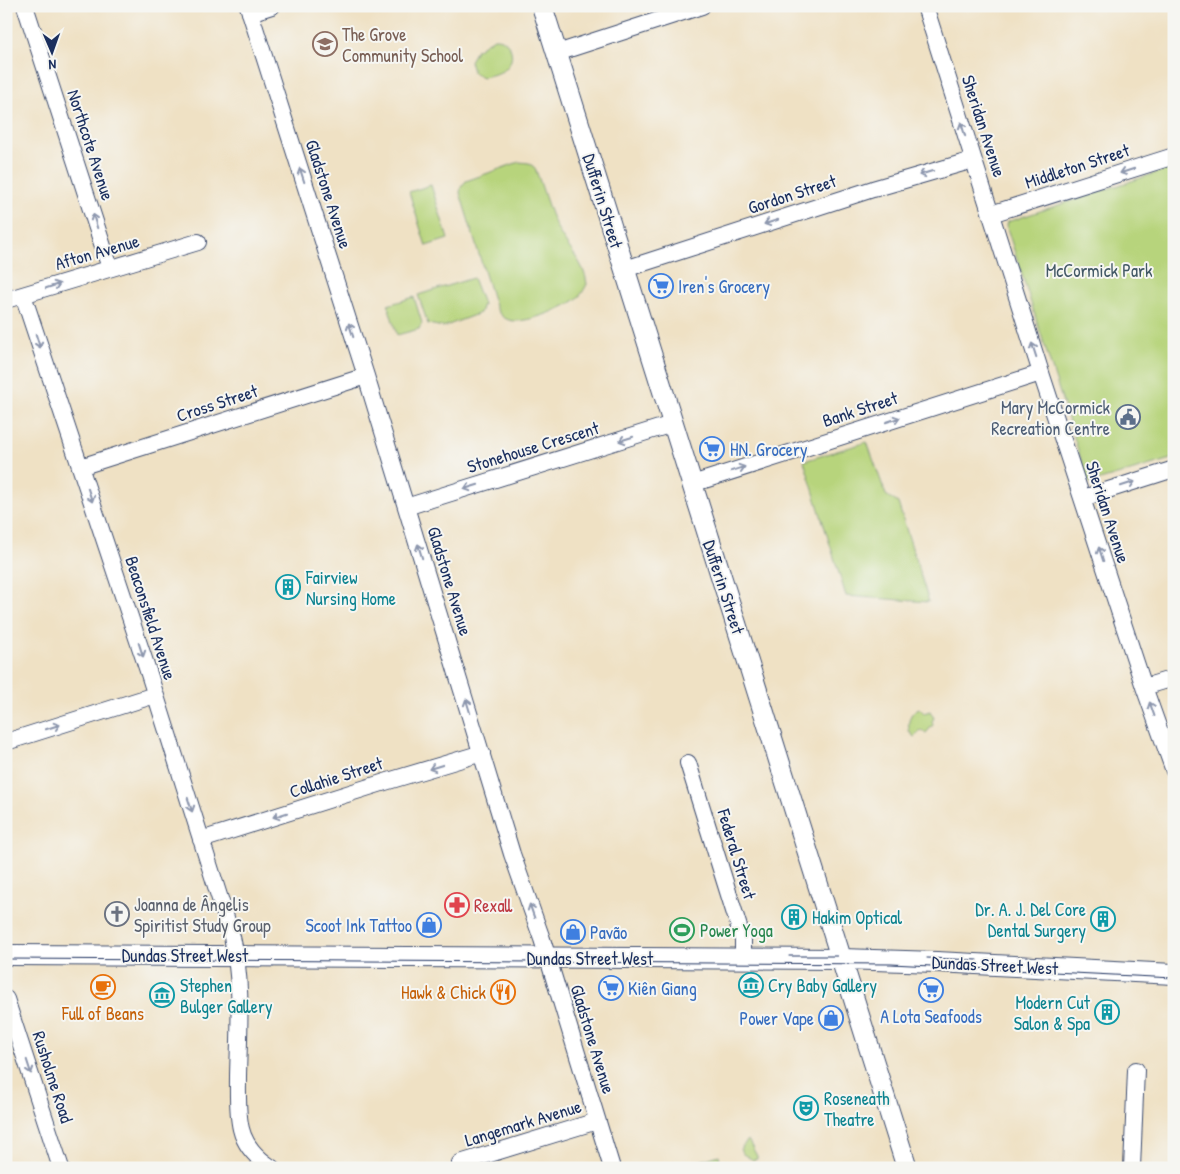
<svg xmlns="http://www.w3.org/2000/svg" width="1180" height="1174" viewBox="0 0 1180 1174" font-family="'Patrick Hand',sans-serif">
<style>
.green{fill:#b7d47b;stroke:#69826c}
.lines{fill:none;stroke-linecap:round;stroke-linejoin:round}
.minor-casing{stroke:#3b4a6d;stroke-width:18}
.major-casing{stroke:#3b4a6d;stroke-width:22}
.minor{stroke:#fff;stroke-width:16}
.major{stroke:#fff;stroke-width:20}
.tram{stroke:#1b2f5e;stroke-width:1}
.oneway{stroke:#8d97ae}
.labels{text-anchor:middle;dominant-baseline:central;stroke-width:4;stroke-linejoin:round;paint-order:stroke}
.education-label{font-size:18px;fill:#785e54;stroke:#f6f6f2;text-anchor:start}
.street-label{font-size:18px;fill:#1b2f5e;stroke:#f6f6f2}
.park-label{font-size:18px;fill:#425865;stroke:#f6f6f2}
.shop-label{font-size:18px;fill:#366cbe;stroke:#f6f6f2;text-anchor:start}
.service-label{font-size:18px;fill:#4e5e75;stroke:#f6f6f2;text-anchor:end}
.culture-label{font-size:18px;fill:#0d838f;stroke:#f6f6f2;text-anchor:start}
.worship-label{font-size:18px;fill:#5b616d;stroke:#f6f6f2;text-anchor:start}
.health-label{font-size:18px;fill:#be3a42;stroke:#f6f6f2;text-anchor:start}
.leisure-label{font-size:18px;fill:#27864d;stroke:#f6f6f2;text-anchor:start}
.food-label{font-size:18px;fill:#c56008;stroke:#f6f6f2;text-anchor:end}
</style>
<rect width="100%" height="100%" fill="#f6f6f2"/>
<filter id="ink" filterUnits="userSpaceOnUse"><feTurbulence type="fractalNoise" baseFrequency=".02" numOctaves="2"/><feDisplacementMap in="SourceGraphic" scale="10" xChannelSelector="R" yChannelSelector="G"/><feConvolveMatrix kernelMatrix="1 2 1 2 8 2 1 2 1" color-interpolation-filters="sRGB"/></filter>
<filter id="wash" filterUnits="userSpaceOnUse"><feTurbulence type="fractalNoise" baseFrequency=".0096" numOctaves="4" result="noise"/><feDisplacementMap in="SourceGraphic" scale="20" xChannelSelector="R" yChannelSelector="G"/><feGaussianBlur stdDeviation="1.12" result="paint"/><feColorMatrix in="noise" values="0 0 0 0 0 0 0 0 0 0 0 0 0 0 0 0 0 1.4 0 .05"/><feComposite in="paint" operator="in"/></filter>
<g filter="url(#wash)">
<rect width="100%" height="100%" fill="#efe1c4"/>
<path class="green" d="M494,38C508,37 517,54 508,66C502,74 491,75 482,77L473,72L470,61L476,50Z
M519,162L529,163L535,168C543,188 548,210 558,230C567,248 585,263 587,284C584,290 581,296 575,300C563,309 523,325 509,320C500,317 497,311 494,303L460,193L461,187L466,181Z
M1174,167V458L1090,483L1088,481L1006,225L1007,222Z
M431,185L448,239L426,246L409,192Z
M473,278L483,304L480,313L443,327L428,324L418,295Z
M414,297L422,323L419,329L397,335L388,305Z
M867,442L886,495L898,503L929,602L846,596L804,461Z
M919,708L924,713L930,711L934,718L932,721L933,725L926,733L921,731L914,737L909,731C908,721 909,713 919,708Z
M748,1140L757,1156V1159L753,1160L743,1154L740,1149Z
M719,1155L720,1161L703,1168H678Z"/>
</g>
<g filter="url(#ink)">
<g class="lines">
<defs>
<path id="minor" d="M25,6L110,268
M248,6L366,376L512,854L542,939L612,1168
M925,6L1041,373L1144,687L1174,771
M250,13L272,6
M557,53L702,6
M991,214L1174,156
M625,269L873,189L973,160
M23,295L149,674L232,937C243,982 239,1030 238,1076C238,1093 237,1113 241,1129C245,1146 258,1159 272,1168
M6,300L198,242
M80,467L366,376
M692,484L1041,373
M1083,498L1174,469
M406,507L672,424
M1144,687L1174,678
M6,742L155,695
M688,763L743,940V959
M201,840L385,782L482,753
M6,999L61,1168
M460,1163L597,1121
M1132,1168L1136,1070"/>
<path id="major" d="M542,6L907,1168
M6,955L842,959L937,962L1174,974"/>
</defs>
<use href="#minor" class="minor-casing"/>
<use href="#major" class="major-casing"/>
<use href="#minor" class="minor"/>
<use href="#major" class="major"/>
<path class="tram" d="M789,956H837
M927,958L977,960
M6,959L891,964L1174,978"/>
</g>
<defs><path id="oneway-shaft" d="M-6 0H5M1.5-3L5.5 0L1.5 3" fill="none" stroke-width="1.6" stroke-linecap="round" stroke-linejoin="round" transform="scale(1.25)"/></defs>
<g class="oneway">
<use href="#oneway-shaft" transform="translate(963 129) rotate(-107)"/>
<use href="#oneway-shaft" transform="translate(1127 171) rotate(162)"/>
<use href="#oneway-shaft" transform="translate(926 173) rotate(163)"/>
<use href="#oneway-shaft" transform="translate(302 175) rotate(-108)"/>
<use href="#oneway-shaft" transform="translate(95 221) rotate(-108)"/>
<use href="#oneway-shaft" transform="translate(771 222) rotate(162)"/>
<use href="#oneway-shaft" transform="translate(53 286) rotate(-18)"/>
<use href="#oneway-shaft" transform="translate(351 330) rotate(-108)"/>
<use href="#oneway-shaft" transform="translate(38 341) rotate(72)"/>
<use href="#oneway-shaft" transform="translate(1034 350) rotate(-108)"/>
<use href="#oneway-shaft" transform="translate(893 420) rotate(-18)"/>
<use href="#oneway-shaft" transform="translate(626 439) rotate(163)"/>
<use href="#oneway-shaft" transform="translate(738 469) rotate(-18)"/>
<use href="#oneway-shaft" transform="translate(1128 484) rotate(-18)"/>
<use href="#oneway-shaft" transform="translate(471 487) rotate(163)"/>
<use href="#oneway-shaft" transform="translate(90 495) rotate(72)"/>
<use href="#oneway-shaft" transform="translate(420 551) rotate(-107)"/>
<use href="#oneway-shaft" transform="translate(1101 554) rotate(-108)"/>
<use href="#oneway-shaft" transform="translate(141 650) rotate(72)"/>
<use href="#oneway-shaft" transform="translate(468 706) rotate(-107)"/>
<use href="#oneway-shaft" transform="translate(1152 709) rotate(-109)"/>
<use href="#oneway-shaft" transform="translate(53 727) rotate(-18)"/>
<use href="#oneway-shaft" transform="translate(436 767) rotate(163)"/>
<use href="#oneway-shaft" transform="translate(190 805) rotate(72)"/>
<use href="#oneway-shaft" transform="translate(280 815) rotate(162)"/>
<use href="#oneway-shaft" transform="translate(532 911) rotate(-109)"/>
<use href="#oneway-shaft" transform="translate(29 1067) rotate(72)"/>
</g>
</g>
<defs>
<symbol id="school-ring" viewBox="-11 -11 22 22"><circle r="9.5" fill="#f6f6f2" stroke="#8d6e63" stroke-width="1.5"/><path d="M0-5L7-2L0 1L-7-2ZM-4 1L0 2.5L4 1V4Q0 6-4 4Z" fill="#8d6e63"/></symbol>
<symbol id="supermarket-ring" viewBox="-11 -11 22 22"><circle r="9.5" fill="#f6f6f2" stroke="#3f7fe0" stroke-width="1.5"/><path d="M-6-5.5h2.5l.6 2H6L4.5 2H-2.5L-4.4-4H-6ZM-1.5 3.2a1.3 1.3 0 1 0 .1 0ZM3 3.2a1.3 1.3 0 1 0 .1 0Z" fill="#3f7fe0"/></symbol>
<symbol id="civic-ring" viewBox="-11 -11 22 22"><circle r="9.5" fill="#f6f6f2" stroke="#5c6f8a" stroke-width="1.5"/><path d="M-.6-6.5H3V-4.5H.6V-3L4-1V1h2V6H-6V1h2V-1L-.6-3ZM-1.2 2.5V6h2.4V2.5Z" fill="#5c6f8a"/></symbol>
<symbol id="building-ring" viewBox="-11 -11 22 22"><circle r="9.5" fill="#f6f6f2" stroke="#0f9aa8" stroke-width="1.5"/><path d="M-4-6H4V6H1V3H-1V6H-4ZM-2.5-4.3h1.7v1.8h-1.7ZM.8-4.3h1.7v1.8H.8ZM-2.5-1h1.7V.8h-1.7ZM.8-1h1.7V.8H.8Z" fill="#0f9aa8"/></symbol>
<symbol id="pharmacy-ring" viewBox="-11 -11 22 22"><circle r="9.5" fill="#f6f6f2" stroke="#e0444e" stroke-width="1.5"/><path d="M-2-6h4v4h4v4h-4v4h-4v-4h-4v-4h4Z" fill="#e0444e"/></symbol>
<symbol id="church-ring" viewBox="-11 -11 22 22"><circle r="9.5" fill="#f6f6f2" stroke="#6b7280" stroke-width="1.5"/><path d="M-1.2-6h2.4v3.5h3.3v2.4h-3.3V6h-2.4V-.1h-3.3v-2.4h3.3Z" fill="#6b7280"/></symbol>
<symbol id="shop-ring" viewBox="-11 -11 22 22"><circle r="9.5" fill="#f6f6f2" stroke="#3f7fe0" stroke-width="1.5"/><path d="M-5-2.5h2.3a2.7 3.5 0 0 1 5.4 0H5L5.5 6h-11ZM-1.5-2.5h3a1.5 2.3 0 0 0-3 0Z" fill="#3f7fe0"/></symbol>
<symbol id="stadium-ring" viewBox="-11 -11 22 22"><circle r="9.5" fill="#f6f6f2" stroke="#2e9e5b" stroke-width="1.5"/><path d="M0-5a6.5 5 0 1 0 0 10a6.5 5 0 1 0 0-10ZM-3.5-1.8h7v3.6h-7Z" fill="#2e9e5b"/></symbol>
<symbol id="museum-ring" viewBox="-11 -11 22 22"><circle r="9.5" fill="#f6f6f2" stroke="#0f9aa8" stroke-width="1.5"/><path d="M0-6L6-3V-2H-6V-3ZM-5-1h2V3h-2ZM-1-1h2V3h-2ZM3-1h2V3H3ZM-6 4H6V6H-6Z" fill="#0f9aa8"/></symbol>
<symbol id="cafe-ring" viewBox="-11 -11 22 22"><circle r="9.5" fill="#f6f6f2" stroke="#e8710a" stroke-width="1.5"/><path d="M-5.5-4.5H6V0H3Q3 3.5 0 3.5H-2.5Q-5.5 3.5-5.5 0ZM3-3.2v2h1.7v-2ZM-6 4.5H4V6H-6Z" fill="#e8710a"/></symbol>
<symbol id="restaurant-ring" viewBox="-11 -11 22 22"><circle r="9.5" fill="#f6f6f2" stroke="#e8710a" stroke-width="1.5"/><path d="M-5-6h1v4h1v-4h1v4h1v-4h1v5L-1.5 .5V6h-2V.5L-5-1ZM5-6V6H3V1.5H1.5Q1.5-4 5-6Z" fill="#e8710a"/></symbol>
<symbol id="theatre-ring" viewBox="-11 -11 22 22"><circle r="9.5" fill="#f6f6f2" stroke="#0f9aa8" stroke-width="1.5"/><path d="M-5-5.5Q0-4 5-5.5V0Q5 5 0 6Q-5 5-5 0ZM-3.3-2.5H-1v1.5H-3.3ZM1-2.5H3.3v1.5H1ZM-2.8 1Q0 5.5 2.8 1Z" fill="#0f9aa8"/></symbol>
</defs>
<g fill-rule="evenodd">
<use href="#school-ring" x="311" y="30" width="28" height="28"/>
<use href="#supermarket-ring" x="647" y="272" width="28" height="28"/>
<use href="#civic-ring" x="1114" y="403" width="28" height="28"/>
<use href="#supermarket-ring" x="698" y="435" width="28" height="28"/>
<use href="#building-ring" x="274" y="573" width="28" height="28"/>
<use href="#pharmacy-ring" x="443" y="891" width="28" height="28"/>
<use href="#church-ring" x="103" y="900" width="28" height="28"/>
<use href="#building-ring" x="780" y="903" width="28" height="28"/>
<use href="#building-ring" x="1089" y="905" width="28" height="28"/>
<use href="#shop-ring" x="415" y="911" width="28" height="28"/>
<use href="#stadium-ring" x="668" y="916" width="28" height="28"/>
<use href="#shop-ring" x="559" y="918" width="28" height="28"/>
<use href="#museum-ring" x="737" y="971" width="28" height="28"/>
<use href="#cafe-ring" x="89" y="973" width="28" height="28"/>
<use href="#supermarket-ring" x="597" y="974" width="28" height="28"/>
<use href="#supermarket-ring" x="917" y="976" width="28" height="28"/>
<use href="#restaurant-ring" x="489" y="978" width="28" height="28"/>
<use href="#museum-ring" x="148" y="981" width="28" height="28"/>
<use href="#building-ring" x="1093" y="998" width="28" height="28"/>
<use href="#shop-ring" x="817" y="1004" width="28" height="28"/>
<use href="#theatre-ring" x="792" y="1094" width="28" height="28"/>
</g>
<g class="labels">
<g class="education-label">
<text x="342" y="34">The Grove<tspan x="342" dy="21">Community School</tspan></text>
</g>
<g class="street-label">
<text transform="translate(984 126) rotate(72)">Sheridan Avenue</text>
<text transform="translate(91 145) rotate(72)">Northcote Avenue</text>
<text transform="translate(1077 166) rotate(-18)">Middleton Street</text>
<text transform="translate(329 194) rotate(72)">Gladstone Avenue</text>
<text transform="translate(792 194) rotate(-18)">Gordon Street</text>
<text transform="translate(603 201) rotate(73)">Dufferin Street</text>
<text transform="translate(97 252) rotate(-16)">Afton Avenue</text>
<text transform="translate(217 403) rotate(-18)">Cross Street</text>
<text transform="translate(860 409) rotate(-18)">Bank Street</text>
<text transform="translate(533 447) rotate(-17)">Stonehouse Crescent</text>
<text transform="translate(1108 512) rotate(72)">Sheridan Avenue</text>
<text transform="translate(450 581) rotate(73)">Gladstone Avenue</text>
<text transform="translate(724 587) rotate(72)">Dufferin Street</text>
<text transform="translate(151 618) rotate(72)">Beaconsfield Avenue</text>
<text transform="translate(336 777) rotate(-18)">Collahie Street</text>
<text transform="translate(737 854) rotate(73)">Federal Street</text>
<text x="185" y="955">Dundas Street West</text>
<text x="590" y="958">Dundas Street West</text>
<text transform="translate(995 965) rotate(3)">Dundas Street West</text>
<text transform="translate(593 1039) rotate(73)">Gladstone Avenue</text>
<text transform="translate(53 1077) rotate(72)">Rusholme Road</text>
<text transform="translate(523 1123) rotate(-17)">Langemark Avenue</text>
</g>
<g class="park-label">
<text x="1099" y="270">McCormick Park</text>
</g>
<g class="shop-label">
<text x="678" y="286">Iren's Grocery</text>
<text x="730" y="449">HN. Grocery</text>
<text x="412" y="925" text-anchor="end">Scoot Ink Tattoo</text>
<text x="590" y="932">Pavão</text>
<text x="628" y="988">Kiên Giang</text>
<text x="931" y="1016" text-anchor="middle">A Lota Seafoods</text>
<text x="814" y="1018" text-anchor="end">Power Vape</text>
</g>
<g class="service-label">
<text x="1110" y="407">Mary McCormick<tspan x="1110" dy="21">Recreation Centre</tspan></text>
</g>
<g class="culture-label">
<text x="306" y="577">Fairview<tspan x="306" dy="21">Nursing Home</tspan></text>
<text x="1086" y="909" text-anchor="end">Dr. A. J. Del Core<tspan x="1086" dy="21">Dental Surgery</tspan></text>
<text x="812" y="917">Hakim Optical</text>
<text x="180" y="985">Stephen<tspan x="180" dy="21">Bulger Gallery</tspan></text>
<text x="768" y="985">Cry Baby Gallery</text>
<text x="1090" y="1002" text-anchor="end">Modern Cut<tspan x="1090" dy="21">Salon &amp; Spa</tspan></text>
<text x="824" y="1098">Roseneath<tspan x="824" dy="21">Theatre</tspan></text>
</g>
<g class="worship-label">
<text x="134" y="904">Joanna de Ângelis<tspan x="134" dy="21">Spiritist Study Group</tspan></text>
</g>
<g class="health-label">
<text x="474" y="905">Rexall</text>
</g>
<g class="leisure-label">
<text x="700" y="930">Power Yoga</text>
</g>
<g class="food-label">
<text x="486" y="992">Hawk &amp; Chick</text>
<text x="103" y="1013" text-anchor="middle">Full of Beans</text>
</g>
</g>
<rect width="1180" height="1174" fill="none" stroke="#f6f6f2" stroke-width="25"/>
<g transform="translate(52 52) rotate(178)" stroke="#f6f6f2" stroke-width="4" paint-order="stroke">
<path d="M0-4L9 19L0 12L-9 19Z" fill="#1b2f5e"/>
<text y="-8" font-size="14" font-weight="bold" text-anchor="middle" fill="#1b2f5e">N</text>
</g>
</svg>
